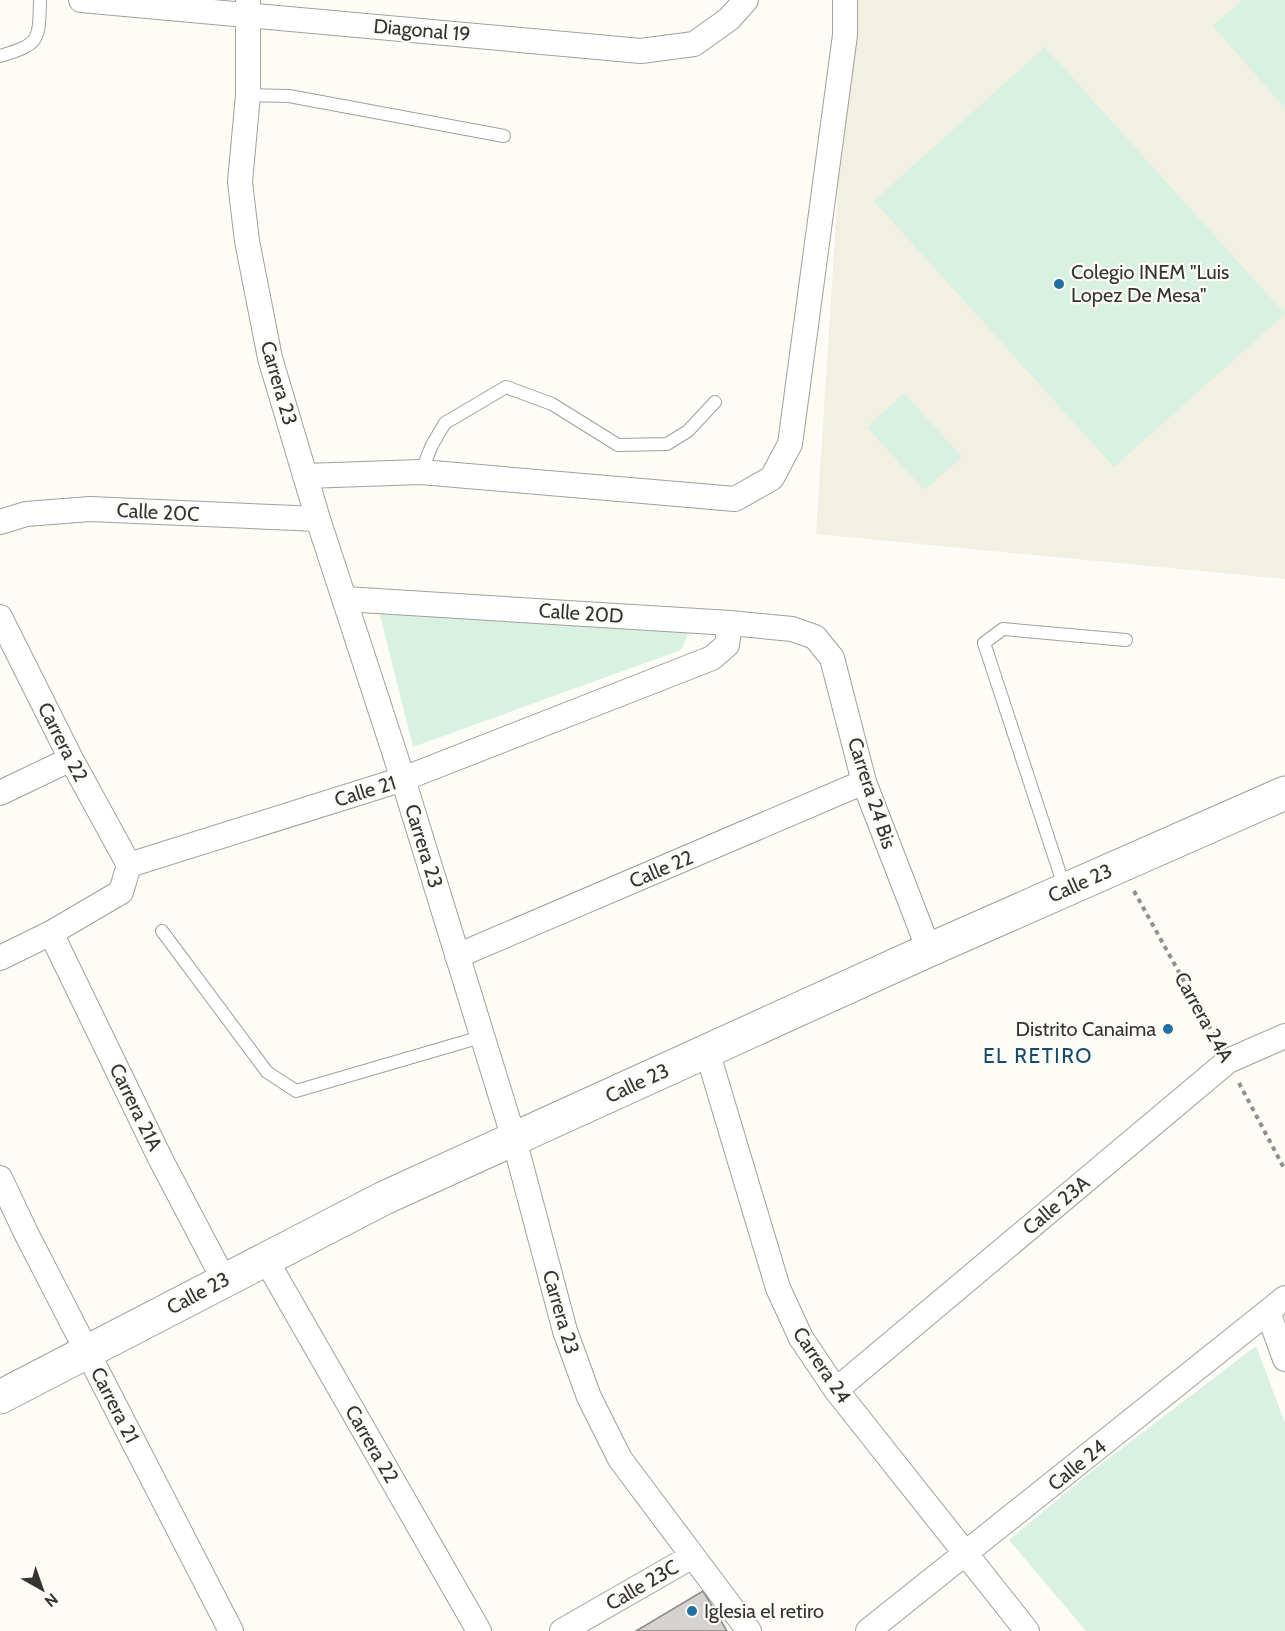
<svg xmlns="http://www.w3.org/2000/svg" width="1285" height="1631" viewBox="0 0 1285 1631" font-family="Cabin,sans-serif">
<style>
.built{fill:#f2efe3}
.green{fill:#d9f1e2}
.building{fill:#d4d3cf;stroke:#888783;stroke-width:1.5}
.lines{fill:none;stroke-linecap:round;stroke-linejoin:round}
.lane-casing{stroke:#a1a09c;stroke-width:14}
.street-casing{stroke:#a1a09c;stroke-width:26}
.secondary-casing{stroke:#a1a09c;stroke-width:35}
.path{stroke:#908f8c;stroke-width:4;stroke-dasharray:4.5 4.5;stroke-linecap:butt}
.lane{stroke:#fff;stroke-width:12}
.street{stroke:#fff;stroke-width:24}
.secondary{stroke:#fff;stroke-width:33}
.poi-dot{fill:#2070a2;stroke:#fdfcf7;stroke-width:2}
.labels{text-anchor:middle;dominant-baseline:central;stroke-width:4.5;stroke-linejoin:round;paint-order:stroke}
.street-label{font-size:20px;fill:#353432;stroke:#fdfcf7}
.poi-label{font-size:20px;fill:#353432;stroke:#fdfcf7;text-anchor:start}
.neighbourhood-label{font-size:21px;letter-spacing:1.5px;fill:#164c6e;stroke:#fdfcf7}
</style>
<rect width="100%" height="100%" fill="#fdfcf7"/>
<path class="built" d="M850,0H1285V579L816,534Z"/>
<path class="green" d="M1242,0H1285V108L1213,26Z
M1045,47L1285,314L1114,467L874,201Z
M904,393L962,457L924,490L867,427Z
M378,607L690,629L681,650L413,747Z
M1256,1346L1285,1423V1631H1086L1009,1540L1091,1472Z"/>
<path class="building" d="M703,1591L727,1631H636Z"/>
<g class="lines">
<defs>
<path id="lane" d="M0,56C40,44 39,41 40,0
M248,95L289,96L504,136
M421,472L432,445L445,423L506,387L552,404L618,445L667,444L688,431L715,402
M1065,889L984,643L1003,629L1126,640
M162,931L267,1072L296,1091L481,1037"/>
<path id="street" d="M81,0L641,51L694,44L729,19L746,0
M248,0V95L240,182L247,241L270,358L318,519L403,779L514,1139L565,1331L589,1397L620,1459L749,1631
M305,476L421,472L735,499L772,478L790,444L845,35V0
M0,522L26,514L90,509L318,519
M345,599L730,623L792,629L815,637L832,658L864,782L929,950
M0,617L71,759L129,865
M0,793L71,759
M51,933L160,1158L224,1280
M457,956L864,782
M0,958L51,933L121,892L129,865L403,779L712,658L727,645L730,623
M707,1051L778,1288L801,1338L836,1390L1027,1631
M0,1178L26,1233L231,1631
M265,1258L479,1631
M1268,1312L1285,1359
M836,1390L1228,1061L1285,1036
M562,1631L691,1557
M868,1631L1285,1298"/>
<path id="secondary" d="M0,1397L384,1198L929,950L1285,793"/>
</defs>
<use href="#lane" class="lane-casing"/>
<use href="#street" class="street-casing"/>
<use href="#secondary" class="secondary-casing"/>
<path class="path" d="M1134,891L1216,1039
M1239,1083L1285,1170"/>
<use href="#lane" class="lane"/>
<use href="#street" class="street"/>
<use href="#secondary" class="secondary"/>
</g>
<g class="poi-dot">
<circle cx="1059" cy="284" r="6"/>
<circle cx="1168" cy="1029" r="6"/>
<circle cx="692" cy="1611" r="6"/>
</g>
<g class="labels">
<g class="street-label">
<text transform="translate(422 30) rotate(5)">Diagonal 19</text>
<text transform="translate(279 383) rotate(74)">Carrera 23</text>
<text transform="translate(158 512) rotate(3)">Calle 20C</text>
<text transform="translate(581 613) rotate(4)">Calle 20D</text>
<text transform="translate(63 742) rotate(63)">Carrera 22</text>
<text transform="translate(365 791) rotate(-17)">Calle 21</text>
<text transform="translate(872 793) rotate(72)">Carrera 24 Bis</text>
<text transform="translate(424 846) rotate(73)">Carrera 23</text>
<text transform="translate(661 869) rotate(-23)">Calle 22</text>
<text transform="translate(1080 883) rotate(-24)">Calle 23</text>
<text transform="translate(1204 1017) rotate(61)">Carrera 24A</text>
<text transform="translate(637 1083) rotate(-25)">Calle 23</text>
<text transform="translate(136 1107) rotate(64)">Carrera 21A</text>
<text transform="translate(1056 1205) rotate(-40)">Calle 23A</text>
<text transform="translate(198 1293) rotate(-28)">Calle 23</text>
<text transform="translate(561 1312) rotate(74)">Carrera 23</text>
<text transform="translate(822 1365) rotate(56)">Carrera 24</text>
<text transform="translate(115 1405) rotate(63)">Carrera 21</text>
<text transform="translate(372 1444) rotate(60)">Carrera 22</text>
<text transform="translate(1077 1465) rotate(-39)">Calle 24</text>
<text transform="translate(642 1585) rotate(-30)">Calle 23C</text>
</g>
<g class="poi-label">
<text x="1071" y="272">Colegio INEM "Luis<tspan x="1071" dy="23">Lopez De Mesa"</tspan></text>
<text x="1156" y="1029" text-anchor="end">Distrito Canaima</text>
<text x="704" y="1611">Iglesia el retiro</text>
</g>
<g class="neighbourhood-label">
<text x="1038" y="1055">EL RETIRO</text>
</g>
</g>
<g transform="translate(42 1589) rotate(140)" stroke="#fdfcf7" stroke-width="4.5" paint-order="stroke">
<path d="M0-4.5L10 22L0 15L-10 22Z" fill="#353432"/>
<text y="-9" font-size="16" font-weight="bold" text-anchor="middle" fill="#353432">N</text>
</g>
</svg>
